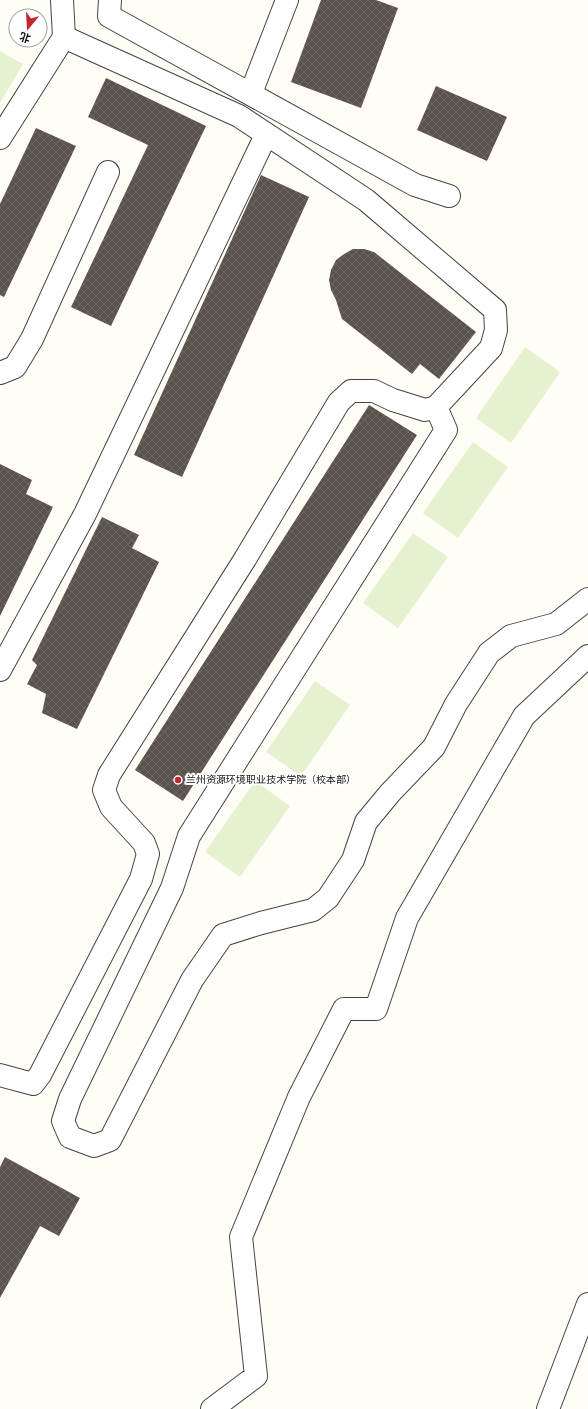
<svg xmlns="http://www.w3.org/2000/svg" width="588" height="1409" viewBox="0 0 588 1409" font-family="Bitter,'Noto Sans SC',serif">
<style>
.pitch{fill:#e6f2cf}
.building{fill:url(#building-cross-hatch)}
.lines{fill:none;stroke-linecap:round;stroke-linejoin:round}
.minor-casing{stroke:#444;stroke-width:24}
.minor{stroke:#fff;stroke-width:22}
.poi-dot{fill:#c4262e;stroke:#fff;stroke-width:1.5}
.labels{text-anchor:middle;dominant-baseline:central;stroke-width:4;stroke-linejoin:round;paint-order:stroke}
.poi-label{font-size:10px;fill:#111;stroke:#fff;text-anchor:start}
</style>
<defs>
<pattern id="building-cross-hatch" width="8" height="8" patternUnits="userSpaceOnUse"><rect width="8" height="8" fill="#5a524d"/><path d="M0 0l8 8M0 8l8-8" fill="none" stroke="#6d6662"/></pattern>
</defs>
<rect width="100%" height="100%" fill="#fffdf5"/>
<path class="pitch" d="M0,51L23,64L0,103Z
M525,347L560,372L511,443L476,418Z
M473,442L508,467L458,538L423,513Z
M413,533L448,557L398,628L363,603Z
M315,681L350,705L301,776L266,752Z
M255,781L290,806L240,877L205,852Z"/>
<path class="building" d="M321,0H376L398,8L361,108L291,82Z
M106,78L206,126L111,326L71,307L148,145L88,117Z
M436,86L507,117L487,161L417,130Z
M36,128L76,146L4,297L0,295V204Z
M261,175L309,197L182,477L134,455Z
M353,249H364L374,252L476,332L439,379L420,364L412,374L342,319L336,300L331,290L329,280L331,270L336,260L344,254Z
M369,405L417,435L183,801L135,770Z
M0,464L32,480L26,494L53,507L0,616Z
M102,517L139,535L132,548L159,562L77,729L42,713L46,694L27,684L37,665L32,660Z
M5,1157L80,1198L59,1236L40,1226L0,1298V1167Z"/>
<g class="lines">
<defs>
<path id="minor" d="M110,0L109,16L415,185L449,196
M251,93L287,0
M0,138L64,37L62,0
M0,373L15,367L32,339L108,172
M436,407L446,430L189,836L172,888L70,1099L63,1121L70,1137L94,1146L110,1140L192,980L223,935L261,923L313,910L328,898L353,860L366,822L390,793L434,747L456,704L489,653L511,636L556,624L588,599
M0,670L85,514L266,135
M0,1075L33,1084L40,1075L141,879L148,854L144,843L111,807L104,790L109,775L245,559L339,402L351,391H374L393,400L425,410L436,407L491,348L496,330L495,310L366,200L239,116L64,37
M212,1409L256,1376L241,1237L299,1097L344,1009H376L407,918L524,716L588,656
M548,1409L588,1304"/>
</defs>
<use href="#minor" class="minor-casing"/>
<use href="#minor" class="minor"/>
</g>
<circle class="poi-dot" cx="178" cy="780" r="4"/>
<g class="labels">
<g class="poi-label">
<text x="186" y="780">兰州资源环境职业技术学院（校本部）</text>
</g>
</g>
<g transform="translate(28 28) rotate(198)"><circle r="19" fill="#ffffff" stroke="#a0a0a0"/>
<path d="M0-3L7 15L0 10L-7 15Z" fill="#c4262e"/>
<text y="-6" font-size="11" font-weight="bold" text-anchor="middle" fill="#111111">北</text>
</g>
</svg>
